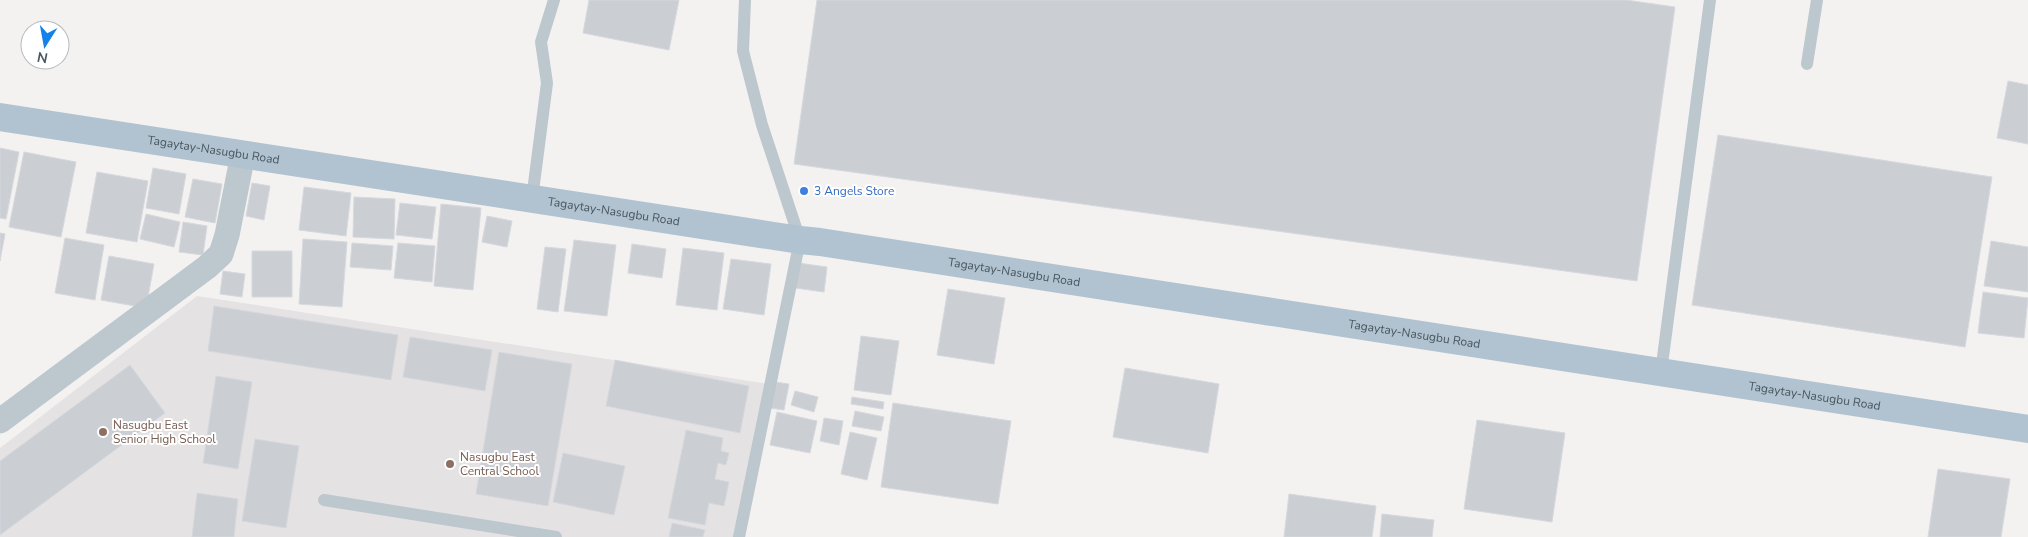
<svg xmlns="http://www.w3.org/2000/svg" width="2028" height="537" viewBox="0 0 2028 537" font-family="'Nunito Sans',sans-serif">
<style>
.education{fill:#e5e2e3}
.building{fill:#cbcfd4;stroke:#d5d8dd}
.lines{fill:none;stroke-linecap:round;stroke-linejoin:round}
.service{stroke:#bcc7ce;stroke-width:12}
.minor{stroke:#bcc7ce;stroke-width:25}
.primary{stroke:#b1c3d0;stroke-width:28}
.shop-dot{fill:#3f7fe0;stroke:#fff;stroke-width:2}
.education-dot{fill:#8d6e63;stroke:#fff;stroke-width:2}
.labels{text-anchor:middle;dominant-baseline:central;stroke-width:4;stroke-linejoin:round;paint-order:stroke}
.street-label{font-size:12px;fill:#48565f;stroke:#fff}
.shop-label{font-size:12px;fill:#366cbe;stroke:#fff;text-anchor:start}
.education-label{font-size:12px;fill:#785e54;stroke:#fff;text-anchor:start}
</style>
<rect width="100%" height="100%" fill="#f4f1f1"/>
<path class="education" d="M197,296L769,384L739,537H0V448Z"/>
<path class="building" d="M589,0H679L669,50L583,33Z
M817,0H1626L1675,7L1637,281L794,164Z
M2008,81L2028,85V144L1997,138Z
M1718,135L1992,177L1965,347L1692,305Z
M0,148L19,152L6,219L0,218Z
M24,152L76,162L61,237L9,227Z
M153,168L186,174L179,214L146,208Z
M97,172L148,181L137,242L86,233Z
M193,179L222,184L215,223L185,217Z
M252,183L270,186L264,220L246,216Z
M304,187L351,193L346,236L299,230Z
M354,197L395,199L394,239L353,237Z
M400,203L436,207L432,239L396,235Z
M441,204L481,208L473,290L434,286Z
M146,214L180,222L174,247L140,239Z
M487,216L512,221L507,247L482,242Z
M183,222L207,226L203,255L179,252Z
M0,233L5,234L0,261Z
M65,238L104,245L95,300L55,293Z
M303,239L347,242L342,307L299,304Z
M574,240L616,245L607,316L564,311Z
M1991,241L2028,247V292L1984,286Z
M352,243L393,246L391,270L350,267Z
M398,243L435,246L432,282L394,278Z
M632,244L666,249L662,278L628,273Z
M545,247L566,249L558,312L537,309Z
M683,248L724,253L717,310L676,305Z
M252,251H292V297H252Z
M109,256L154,264L146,308L101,300Z
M731,259L771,264L764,315L723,309Z
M798,263L827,267L824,292L795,288Z
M223,271L245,274L242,297L220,294Z
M948,289L1005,298L994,364L937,355Z
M1983,292L2028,298L2024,338L1978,333Z
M214,306L398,335L391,380L208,351Z
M861,336L899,341L891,395L854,390Z
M410,337L492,350L485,391L403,377Z
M499,352L572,364L548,506L476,494Z
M615,360L749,386L740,433L606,406Z
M130,365L165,413L0,535V461Z
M1125,368L1219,384L1208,453L1113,437Z
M216,376L252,382L238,469L203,463Z
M775,382L789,384L784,410L770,408Z
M795,391L818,397L814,412L791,405Z
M852,397L884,402L883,409L851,404Z
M893,403L1011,421L998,504L881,487Z
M855,411L884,417L881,431L852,426Z
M777,412L817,421L810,453L770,445Z
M824,418L843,421L839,445L820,441Z
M1477,420L1565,433L1552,522L1464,509Z
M686,430L723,438L721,451L729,453L726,465L718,463L715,479L729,482L724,506L709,503L705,525L668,518Z
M850,432L877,438L867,480L841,474Z
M255,439L299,446L286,528L242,521Z
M563,453L625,466L614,515L553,502Z
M1938,469L2010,479L2001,537H1928Z
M197,493L238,499L234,537H192Z
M1289,494L1376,506L1372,537H1284Z
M1382,514L1434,520L1432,537H1380Z
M672,523L705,530L703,537H669Z"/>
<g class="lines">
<path class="service" d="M1807,64L1817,0
M532,199L547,83L541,42L554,0
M1661,372L1710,0
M324,500L556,537
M739,537L800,240L762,125L743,51L745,0"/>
<path class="minor" d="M0,421L207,267L221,254L227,235L243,154"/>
<path class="primary" id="s1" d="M0,117L800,240L820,242L2028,429"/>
</g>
<circle class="shop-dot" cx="804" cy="191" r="5"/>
<g class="education-dot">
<circle cx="103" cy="432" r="5"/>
<circle cx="450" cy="464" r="5"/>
</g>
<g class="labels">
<g class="street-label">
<text stroke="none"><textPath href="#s1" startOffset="216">Tagaytay-Nasugbu Road</textPath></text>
<text stroke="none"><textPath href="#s1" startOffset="621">Tagaytay-Nasugbu Road</textPath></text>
<text stroke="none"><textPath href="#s1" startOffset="1026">Tagaytay-Nasugbu Road</textPath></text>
<text stroke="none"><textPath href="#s1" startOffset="1431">Tagaytay-Nasugbu Road</textPath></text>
<text stroke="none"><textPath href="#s1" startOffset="1836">Tagaytay-Nasugbu Road</textPath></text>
</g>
<g class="shop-label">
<text x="814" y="191">3 Angels Store</text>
</g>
<g class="education-label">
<text x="113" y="425">Nasugbu East<tspan x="113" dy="14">Senior High School</tspan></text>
<text x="460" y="457">Nasugbu East<tspan x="460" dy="14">Central School</tspan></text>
</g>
</g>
<g transform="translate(45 45) rotate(191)"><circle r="24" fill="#ffffff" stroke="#b6bbbf"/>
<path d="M0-4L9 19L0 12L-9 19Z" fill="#1682e9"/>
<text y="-8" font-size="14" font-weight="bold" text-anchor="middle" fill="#48565f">N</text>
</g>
</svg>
